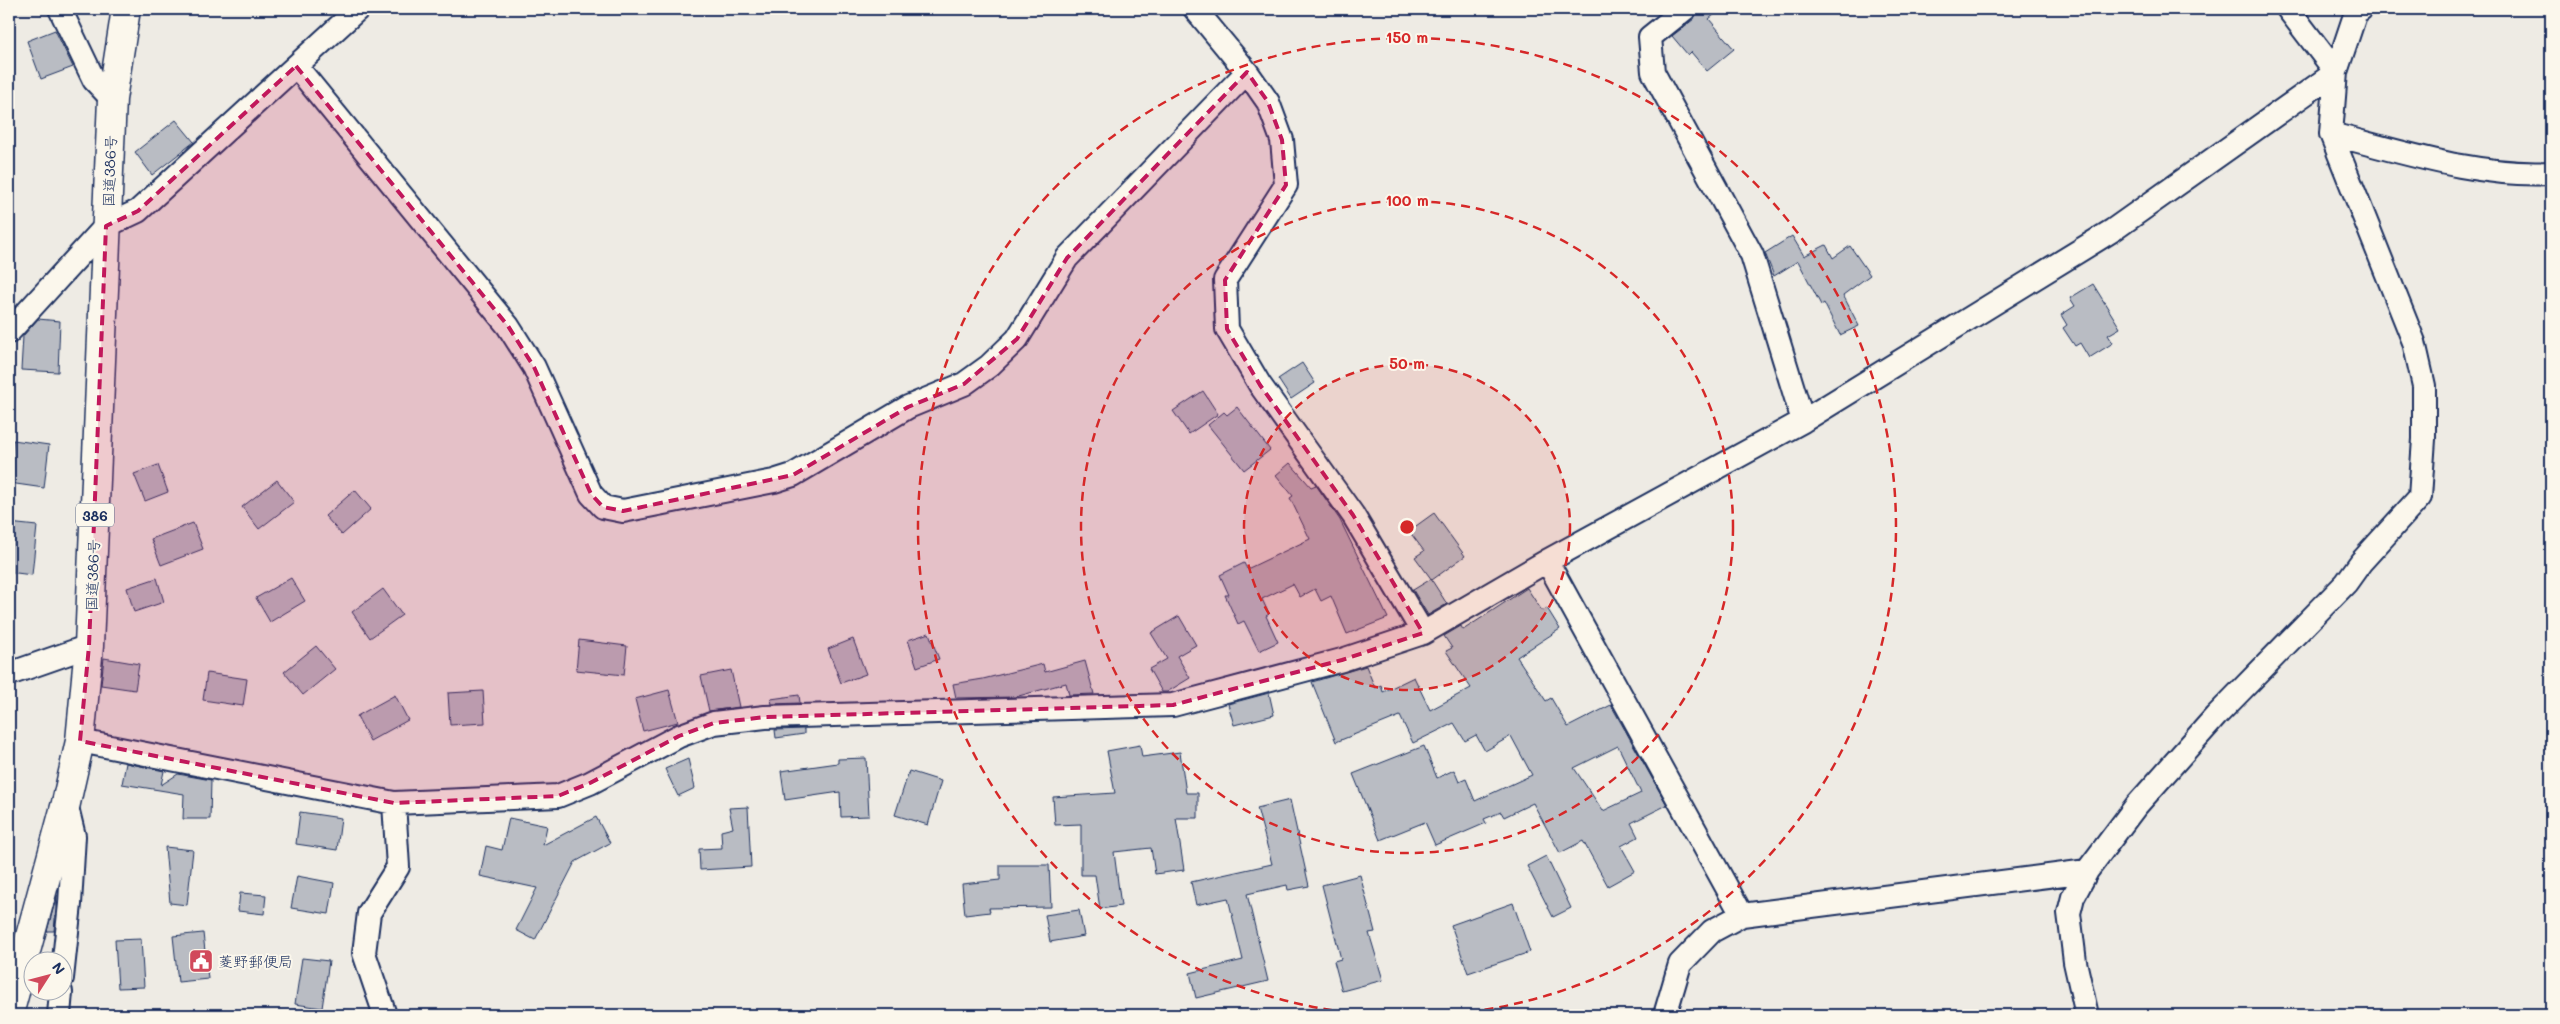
<svg xmlns="http://www.w3.org/2000/svg" width="2560" height="1024" viewBox="0 0 2560 1024" font-family="Mali,'Klee One',sans-serif">
<style>
.building{fill:#b9bcc3;stroke:#1b2f5e;fill-rule:evenodd}
.lines{fill:none;stroke-linecap:round;stroke-linejoin:round}
.minor-casing{stroke:#1b2f5e;stroke-width:26}
.trunk-casing{stroke:#1b2f5e;stroke-width:31}
.minor{stroke:#fbf7ec;stroke-width:22}
.trunk{stroke:#fbf7ec;stroke-width:28}
.marked{fill:#c2185b;fill-opacity:0.2;stroke:#c2185b;stroke-width:4;stroke-dasharray:10 6;stroke-linejoin:round}
.ring{fill:none;stroke:#d62828;stroke-width:2.5;stroke-dasharray:9 6}
.labels{text-anchor:middle;dominant-baseline:central;stroke-width:4;stroke-linejoin:round;paint-order:stroke}
.shield{fill:#fbf7ec;stroke:#5e6b89;stroke-width:1}
.shield-label{font-size:14px;font-weight:bold;fill:#1b2f5e}
.street-label{font-size:15px;fill:#1b2f5e;stroke:#fbf7ec}
.poi-label{font-size:15px;fill:#1b2f5e;stroke:#fbf7ec;text-anchor:start}
.centre{fill:#d62828;stroke:#fbf7ec;stroke-width:2.5}
.ring-label{font-size:15px;text-anchor:middle;font-weight:bold;fill:#d62828;stroke:#fbf7ec;stroke-width:4;stroke-linejoin:round;paint-order:stroke}
</style>
<rect width="100%" height="100%" fill="#eeebe4"/>
<filter id="ink" filterUnits="userSpaceOnUse"><feTurbulence type="fractalNoise" baseFrequency=".02" numOctaves="2"/><feDisplacementMap in="SourceGraphic" scale="10" xChannelSelector="R" yChannelSelector="G"/><feConvolveMatrix kernelMatrix="1 2 1 2 8 2 1 2 1" color-interpolation-filters="sRGB"/></filter>
<g filter="url(#ink)">
<path class="building" d="M1698,9H1721L1709,19L1734,49L1707,71L1691,52L1688,55L1672,36L1694,19Z
M55,30L73,67L41,79L27,41Z
M176,120L194,142L152,175L135,152Z
M1792,236L1804,256L1826,245L1833,258L1850,246L1870,275L1843,295L1859,326L1840,335L1824,303L1821,305L1798,261L1774,276L1765,253Z
M2093,284L2120,328L2108,335L2113,343L2089,358L2080,343L2075,346L2063,328L2067,325L2061,315L2075,306L2070,298Z
M38,319L60,321L58,372L21,370L23,336Z
M1302,363L1315,383L1291,399L1278,379Z
M1203,391L1218,414L1189,434L1173,411Z
M1237,407L1270,450L1244,470L1208,425L1224,412L1227,415Z
M13,440L49,445L44,488L9,483Z
M1290,463L1311,487L1316,485L1340,520L1388,618L1347,634L1331,596L1321,601L1315,589L1300,597L1293,584L1262,599L1269,614L1266,616L1278,642L1259,651L1244,621L1238,624L1225,595H1229L1220,575L1244,563L1247,569L1310,539L1290,498L1293,496L1276,475Z
M158,465L168,492L145,501L134,474Z
M277,480L294,502L259,529L242,507Z
M355,490L371,509L342,535L325,516Z
M1434,513L1465,556L1432,580L1415,557L1424,551L1409,531Z
M9,523L37,526L32,575L9,572Z
M193,523L203,549L161,565L151,539Z
M157,578L164,602L134,612L127,588Z
M291,578L305,601L270,622L256,598Z
M1431,579L1447,604L1428,615L1413,590Z
M1527,588L1542,611L1547,608L1560,629L1517,657L1546,701L1551,698L1568,727L1611,705L1667,805L1631,823L1638,837L1621,846L1635,871L1608,886L1583,841L1560,853L1533,803L1504,817L1501,812L1484,819L1486,823L1435,845L1425,822L1380,840L1353,774L1424,746L1437,778L1454,770L1459,782L1466,779L1475,801L1532,775L1511,736L1485,751L1476,735L1465,741L1454,723L1413,743L1400,716L1336,742L1312,682L1366,666L1375,688L1381,685L1383,692L1414,677L1430,710L1471,688L1446,651L1452,648L1444,636L1461,626L1463,630ZM1618,746L1641,793L1603,811L1574,768Z
M383,589L402,615L370,638L352,612Z
M1179,616L1196,645L1177,656L1190,678L1167,692H1162L1149,669L1167,659L1151,633Z
M929,633L939,659L917,667L908,640Z
M853,639L866,674L841,683L828,649Z
M579,640L627,646L624,675L576,670Z
M316,646L335,669L303,695L284,672Z
M104,658L139,664L135,690L101,685Z
M1085,661L1094,694L1069,695L1066,683L1015,697L956,698L953,684L983,679L1043,664L1045,672Z
M731,670L739,707L709,711L701,676Z
M207,673L247,679L243,706L203,700Z
M669,690L678,722L643,731L635,699Z
M483,691L485,723L450,725L448,693Z
M1269,693L1274,715L1234,725L1228,704Z
M395,695L408,720L370,741L357,716Z
M799,695L800,703L772,704L771,699Z
M804,729V734L776,738L775,730Z
M1140,745L1142,757L1180,752L1186,793H1198V818H1176L1184,870L1155,874L1151,848L1114,852L1121,906L1100,909L1095,875H1081V824L1055,825L1053,797L1115,793L1107,751Z
M866,758L869,816L841,817L840,792L785,800L781,771L838,763V759Z
M688,759L695,788L678,796L665,769Z
M126,763L164,771L161,785L178,774L211,780L210,819H183L184,794L122,784Z
M909,771L941,781L928,825L895,815Z
M1290,800L1309,886L1288,890L1287,885L1247,894L1268,981L1196,998L1190,973L1243,960L1228,898L1196,905L1191,882L1272,864L1257,808Z
M748,807L751,867L700,870L699,849L722,848L721,831L733,828L729,808Z
M300,812L341,818L337,850L296,844Z
M596,817L610,843L575,862L535,940L516,930L537,888L480,876L486,846L502,850L509,818L547,826L543,845Z
M165,847L193,850L187,905L170,903Z
M1546,856L1571,908L1553,917L1527,866Z
M1000,865H1049L1051,907L989,908L990,912L965,915L962,884L1000,880Z
M1360,875L1375,932L1369,933L1383,980L1342,991L1334,961L1341,959L1322,885Z
M297,876L334,883L329,914L291,908Z
M240,893L266,895L264,914L238,911Z
M57,895L54,931H47Z
M1513,903L1530,952L1468,973L1451,925Z
M1079,910L1084,936L1050,942L1045,915Z
M203,933L208,979L178,982L173,936Z
M141,939L144,987L118,988L115,940Z
M302,958L329,961L322,1008L295,1004Z"/>
<g class="lines">
<defs>
<path id="minor" d="M60,9L94,80L112,99
M1195,9L1247,72L1268,102L1282,140L1286,185L1225,280L1227,329L1260,385L1353,515L1423,633
M1685,9L1650,37L1653,72L1752,255L1803,421
M2288,9L2336,72
M296,66L508,326L534,367L591,494L603,507L623,511L774,481L793,475L908,407L964,384L989,366L1017,339L1067,258L1247,72
M2331,134C2403,152 2476,177 2551,173
M9,332L106,226L138,211L358,9
M1547,561L1742,915
M9,674L89,646
M80,741L394,803L558,796L590,783L679,736L714,723L765,717L1173,705L1342,660L1423,633L1547,561L1803,421L2113,230L2336,72
M62,978L70,904L74,836L66,803
M59,1015L61,992
M385,1015L364,953L369,913L398,867L394,803
M1665,1015L1680,964L1712,931L1742,915L2087,871
M2087,1015L2075,962L2069,913L2073,897L2087,871L2136,806L2216,716L2346,583L2361,562L2420,497L2424,439V386L2414,342L2331,134L2336,72L2356,12L2361,9"/>
<path id="trunk" d="M9,1014L66,803L80,741L89,646L112,99L126,9"/>
</defs>
<use href="#minor" class="minor-casing"/>
<use href="#trunk" class="trunk-casing"/>
<use href="#minor" class="minor"/>
<use href="#trunk" class="trunk"/>
</g>
</g>
<path class="marked" d="M296,66L508,326L534,367L591,494L603,507L623,511L793,475L908,407L964,384L1017,339L1067,258L1247,72L1268,102L1282,140L1286,185L1225,280L1227,329L1260,385L1353,515L1423,633L1342,660L1173,705L765,717L714,723L679,736L590,783L558,796L394,803L80,741L89,646L106,226L138,211Z"/>
<circle cx="1407" cy="527" r="163" fill="#d62828" fill-opacity=".12"/>
<g class="ring">
<circle cx="1407" cy="527" r="163"/>
<circle cx="1407" cy="527" r="326"/>
<path d="M1377 1015A489 489 0 1 1 1437 1015"/>
</g>
<defs>
<symbol id="civic-square" viewBox="-11 -11 22 22"><rect x="-9" y="-9" width="18" height="18" rx="4" fill="#d1495b" stroke="#fbf7ec"/><path d="M-.6-6.5H3V-4.5H.6V-3L4-1V1h2V6H-6V1h2V-1L-.6-3ZM-1.2 2.5V6h2.4V2.5Z" fill="#fff"/></symbol>
</defs>
<g fill-rule="evenodd">
<use href="#civic-square" x="187" y="947" width="28" height="28"/>
</g>
<g class="labels">
<rect class="shield" x="76" y="503.5" width="38" height="23" rx="4"/>
<g class="shield-label">
<text x="95" y="515">386</text>
</g>
<g class="street-label">
<text transform="translate(109 171) rotate(-88)">国道386号</text>
<text transform="translate(92 575) rotate(-88)">国道386号</text>
</g>
<g class="poi-label">
<text x="218" y="961">菱野郵便局</text>
</g>
</g>
<circle cx="1407" cy="527" r="8" class="centre"/>
<g class="ring-label">
<text x="1407" y="43">150 m</text>
<text x="1407" y="206">100 m</text>
<text x="1407" y="369">50 m</text>
</g>
<rect width="2560" height="1024" fill="none" stroke="#fbf7ec" stroke-width="30"/>
<rect x="15" y="15" width="2530" height="994" fill="none" stroke="#1b2f5e" stroke-width="2" filter="url(#ink)"/>
<g transform="translate(48 976) rotate(54)"><circle r="24" fill="#fbf7ec" stroke="#a1a7b3"/>
<path d="M0-4L9 19L0 12L-9 19Z" fill="#d1495b"/>
<text y="-8" font-size="14" font-weight="bold" text-anchor="middle" fill="#1b2f5e">N</text>
</g>
</svg>
